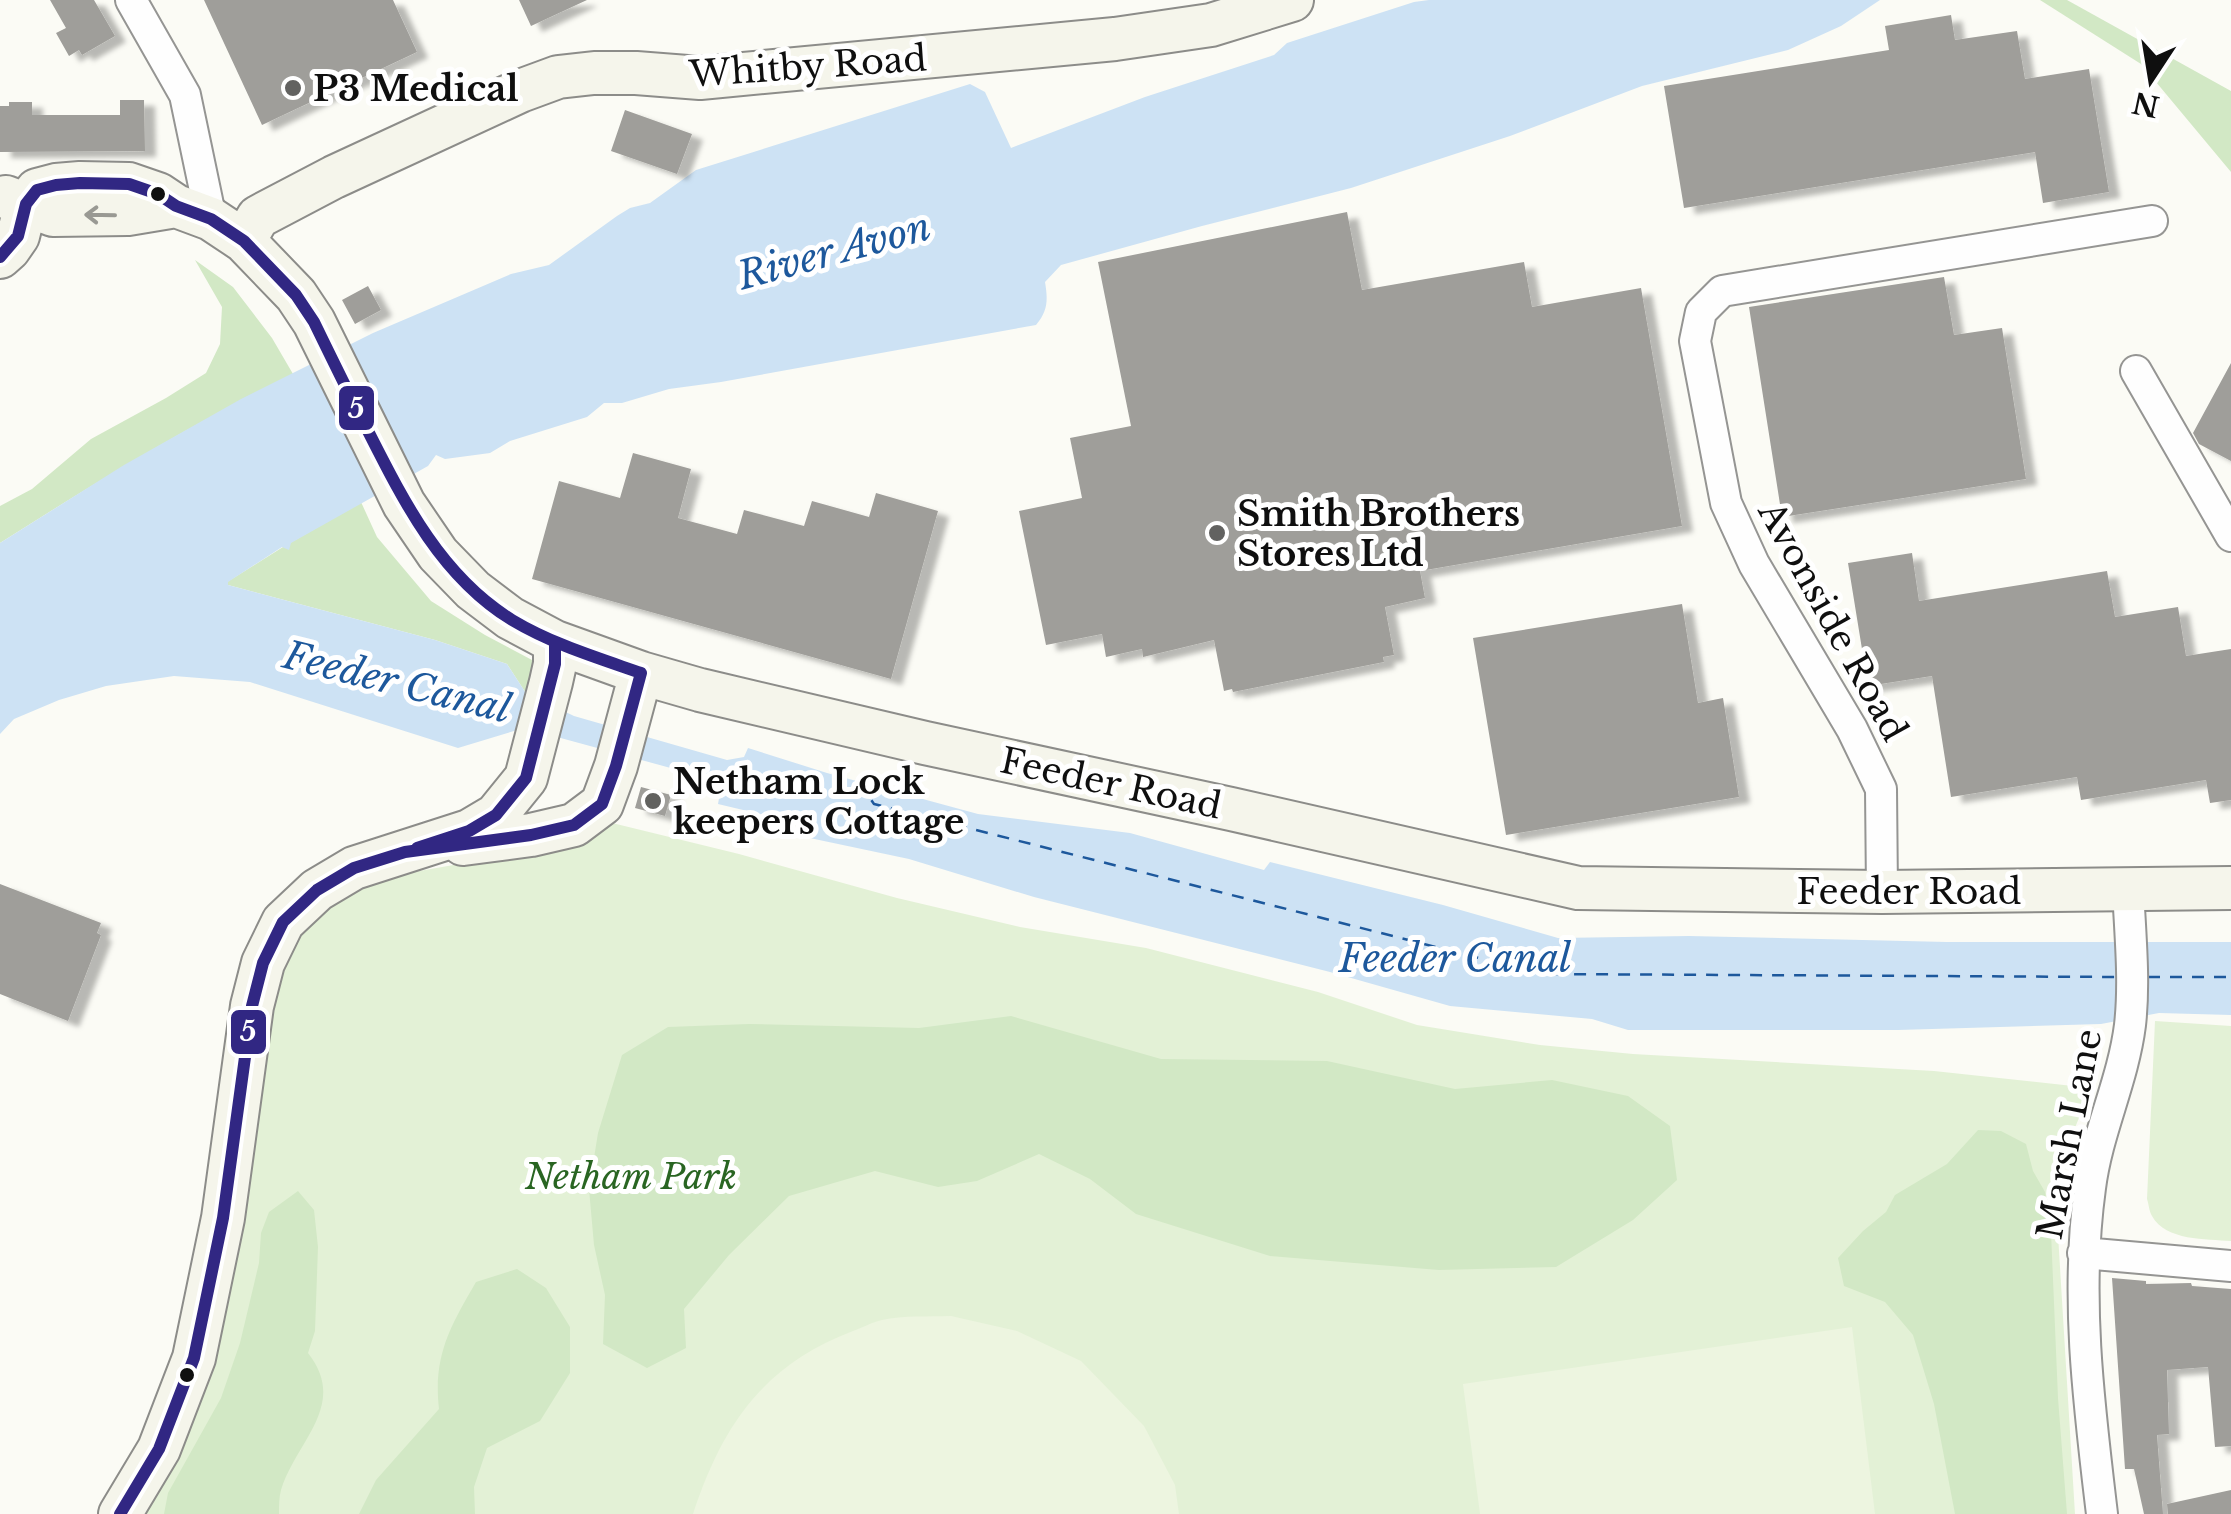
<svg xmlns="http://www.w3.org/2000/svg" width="2231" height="1514" viewBox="0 0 2231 1514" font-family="'Libre Baskerville',serif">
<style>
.green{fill:#e3f1d6}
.forest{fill:#d2e8c5}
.pitch{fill:#edf5e0}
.water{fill:#cde2f4}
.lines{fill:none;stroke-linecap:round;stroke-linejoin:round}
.ferry{stroke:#1d589c;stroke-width:2.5;stroke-dasharray:12 10;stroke-linecap:butt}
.building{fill:#9f9e9a;filter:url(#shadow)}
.street-casing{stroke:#959593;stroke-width:34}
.secondary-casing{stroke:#8c8c89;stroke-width:46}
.street{stroke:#fefefe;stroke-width:30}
.secondary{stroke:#f5f5eb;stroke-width:42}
.bus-1-casing{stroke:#fff;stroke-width:20}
.bus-1{stroke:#312783;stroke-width:12}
.oneway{stroke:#999993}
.poi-dot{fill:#626260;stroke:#fff;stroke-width:4}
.bus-dot{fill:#0f0f0f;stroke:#fff;stroke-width:4}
.labels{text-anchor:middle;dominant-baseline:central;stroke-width:10;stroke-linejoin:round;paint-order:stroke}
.street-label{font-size:35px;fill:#0f0f0f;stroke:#fff}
.poi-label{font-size:35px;font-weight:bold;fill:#0f0f0f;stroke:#fff;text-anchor:start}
.park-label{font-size:35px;font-style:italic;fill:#296522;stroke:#fff}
.water-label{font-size:38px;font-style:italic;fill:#1d589c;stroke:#fff}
.line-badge{stroke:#fff;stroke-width:4}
.badge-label{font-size:28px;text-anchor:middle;font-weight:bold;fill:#fff}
</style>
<defs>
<filter id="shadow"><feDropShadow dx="11" dy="6" stdDeviation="2.5" flood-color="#0004"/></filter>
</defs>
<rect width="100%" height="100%" fill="#fbfbf5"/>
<path class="green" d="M604,821L739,854L897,898L1020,927L1146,948L1318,992L1417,1025L1540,1045L1633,1054L1934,1071L2091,1088L2060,1165L2057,1218L2075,1514H140L267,997L293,936L322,903L367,880L534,851Z
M2155,1021L2231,1026V1241C2206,1239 2166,1241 2152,1216C2149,1211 2149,1205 2147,1199Z"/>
<path class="forest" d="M2040,0H2067L2231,91V172L2141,64Z
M195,260L233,287L272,338L293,374C192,424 96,482 0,543V506L32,489L91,439L166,398L206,373L220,344L222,307Z
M361,502L377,537L431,601L485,635L532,660L538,674L531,701L507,664L435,640L228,585L227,582L283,547Z
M1011,1016L1161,1059L1327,1061L1455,1089L1552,1080L1628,1096L1670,1126L1677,1180L1633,1220L1556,1267L1439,1270L1270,1256L1136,1214L1090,1179L1039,1154L977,1181L938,1187L875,1171L789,1196L729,1255L684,1309L686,1348L647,1368L603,1344L605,1295L594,1245L589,1189L598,1133L622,1055L668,1027L749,1024L919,1028Z
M1978,1130L2001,1131L2026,1144L2033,1171L2045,1192L2051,1232L2058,1398L2067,1514H1955L1934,1404L1913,1335L1885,1302L1844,1286L1838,1258L1863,1231L1886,1212L1895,1195L1947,1164Z
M298,1191L314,1210L318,1247L315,1331L308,1353C349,1405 296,1441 281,1490C279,1497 279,1506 279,1514H164L168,1493L221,1398L240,1343L259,1263L261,1233L269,1212Z
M517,1269L546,1288L570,1327V1373L540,1421L487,1448L474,1487L475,1514H359L376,1480L439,1409C433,1356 450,1327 476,1282Z"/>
<path class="pitch" d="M951,1316L1017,1331L1081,1361L1144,1426L1175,1485L1179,1514H693C722,1426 763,1365 853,1331C862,1328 872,1322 882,1320C903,1315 929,1317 951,1316Z
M1852,1327L1875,1514H1480L1463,1384Z"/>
<path class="water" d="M1429,0H1880L1841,26L1788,50L1642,86L1510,136L1351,188L1202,226L1061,265L1045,282C1048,300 1048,311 1036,325L721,382L669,389L622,403H604L587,417L510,441L490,453L445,459L436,455L428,466L291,543L289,550L282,547L228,582V585L435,640L507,664L531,701L553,706L574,716L727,760L744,757L748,748L827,773L978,814L1130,833L1264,870L1270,862L1443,905L1558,938L1689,936L1947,942H2231V1015L2159,1013L2101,1024L1898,1030H1628L1592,1019L1450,1006L1330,972L1034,897L909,859L805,837L794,822L718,804L722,782L524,728L458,748L250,682L174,676L106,686L59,700L14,719L0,734V543L124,465L241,399L373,333L511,274L549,265L617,216L630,208L650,203L696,170L970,84L985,92L1011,148L1145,97L1274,55L1287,43L1414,2Z"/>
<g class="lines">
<path class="ferry" d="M859,782L874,804L1542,974L2120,977
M2148,977H2231"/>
</g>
<path class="building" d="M50,0H94L115,36L82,55L79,50L69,56L56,33L66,28Z
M204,0H393L417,52L262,125Z
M519,0H587L531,26Z
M1951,15L1955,40L2017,31L2025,79L2089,69L2109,192L2043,203L2035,152L1684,208L1664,86L1889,50L1885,26Z
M120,100H144L145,151L0,152V106H9V102H32V115H120Z
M625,110L692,134L677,174L611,151Z
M1347,212L1362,290L1524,262L1532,307L1641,288L1682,526L1420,571L1425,598L1385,607L1394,655L1383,657L1384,662L1233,692L1232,689L1224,691L1214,640L1143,657L1142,649L1106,657L1102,634L1046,645L1019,511L1082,498L1070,438L1131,426L1098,262Z
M1944,277L1954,335L2002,328L2026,479L1782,517L1749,307Z
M368,286L381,310L355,324L342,300Z
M2231,363V461L2199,444L2193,433Z
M633,453L691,469L678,518L737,534L744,510L804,526L812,501L869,517L876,493L938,511L891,679L532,579L559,481L620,498Z
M1912,553L1919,601L2107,571L2115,617L2178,607L2186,656L2231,649V800L2210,803L2206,780L2081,800L2077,777L1951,797L1932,676L1868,686L1848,563Z
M1682,604L1698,703L1723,698L1739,797L1506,835L1473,638Z
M641,787L671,795L665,816L635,808Z
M0,884L101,923L97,933L101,935L68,1021L0,994Z
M2112,1278L2146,1281V1284L2191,1283L2192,1286L2231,1289V1446L2215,1447L2208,1367L2167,1370L2169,1434L2157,1435L2163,1514H2144L2134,1469H2125Z
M2231,1490V1514H2168L2167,1504Z"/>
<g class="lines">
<defs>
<path id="street" d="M131,0L185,95L211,219
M2136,371L2231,536
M1882,892L1881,789L1852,729L1754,564L1726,503L1695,341L1701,312L1722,291L2152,221
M2083,1253L2231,1266
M2102,1514C2089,1406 2075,1296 2090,1188C2097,1132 2123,1081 2130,1025C2135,981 2130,933 2128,888"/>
<path id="secondary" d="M6,197L53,215L128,214L176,206
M244,241L258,217L334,177L520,91L558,77L594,73H636L700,78L1115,39L1211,25L1292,0
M0,257L9,249L18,236L26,204L37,190L56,185L80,183L129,184L158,194L176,206L211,219L244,241L296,295L314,322L404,504L438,554L473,590L510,618L555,642L641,673L700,690L925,743L1231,809L1578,888L1882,892L2231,888
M463,844L531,835L574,825L602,804L616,766L641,673
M120,1514L159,1449L194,1358L223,1218L252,1006L263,963L283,922L317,890L354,868L469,831L496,815L526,778L551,682L555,664V642"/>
</defs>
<use href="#street" class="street-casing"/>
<use href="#secondary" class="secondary-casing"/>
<use href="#street" class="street"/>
<use href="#secondary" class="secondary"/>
<defs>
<path id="bus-1" d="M0,257L18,236L26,204L37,190L56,185L80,183L129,184L158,194L176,206L211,219L244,241L296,295L314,322C332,359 350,396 369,433C405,504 442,577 512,620C552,644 598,658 641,673L616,766L602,804L574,825L531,835L405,852L354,868L317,890L283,922L263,963L252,1006L223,1218L194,1358L159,1449L120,1514
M417,848L469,831L496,815L526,778L555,664V642"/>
</defs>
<use href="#bus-1" class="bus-1-casing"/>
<use href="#bus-1" class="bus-1"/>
</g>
<defs><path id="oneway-shaft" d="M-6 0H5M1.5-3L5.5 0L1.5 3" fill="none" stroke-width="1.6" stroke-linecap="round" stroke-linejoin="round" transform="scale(2.5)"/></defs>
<use class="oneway" href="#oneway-shaft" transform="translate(100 215) rotate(-179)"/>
<g class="poi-dot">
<circle cx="293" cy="88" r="10"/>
<circle cx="1217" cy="533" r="10"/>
<circle cx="653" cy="801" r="10"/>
</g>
<g class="bus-dot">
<circle cx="158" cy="194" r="9"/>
<circle cx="187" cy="1375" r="9"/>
</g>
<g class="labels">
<g class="street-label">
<text transform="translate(808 66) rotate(-4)">Whitby Road</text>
<text transform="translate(1833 621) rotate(61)">Avonside Road</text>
<text transform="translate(1111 783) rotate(12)">Feeder Road</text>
<text x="1909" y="891">Feeder Road</text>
<text transform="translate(2069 1134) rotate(-79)">Marsh Lane</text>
</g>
<g class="poi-label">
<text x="313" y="88">P3 Medical</text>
<text x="1237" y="513">Smith Brothers<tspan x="1237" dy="40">Stores Ltd</tspan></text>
<text x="673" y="781">Netham Lock<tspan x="673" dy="40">keepers Cottage</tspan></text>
</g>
<g class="park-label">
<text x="631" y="1176">Netham Park</text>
</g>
<g class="water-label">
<text transform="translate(834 251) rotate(-15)">River Avon</text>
<text transform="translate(397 682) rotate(14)">Feeder Canal</text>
<text x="1455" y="958">Feeder Canal</text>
</g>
</g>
<g class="line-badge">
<rect x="337" y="384" width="39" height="48" rx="10" fill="#312783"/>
<rect x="229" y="1008" width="39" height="48" rx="10" fill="#312783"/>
</g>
<g class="badge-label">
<text x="356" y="418">5</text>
<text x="248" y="1041">5</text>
</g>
<g transform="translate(2151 80) rotate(192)" stroke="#ffffff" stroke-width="8" paint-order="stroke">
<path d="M0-8L18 38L0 25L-18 38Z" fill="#0f0f0f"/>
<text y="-15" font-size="28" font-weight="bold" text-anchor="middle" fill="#0f0f0f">N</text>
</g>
</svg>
